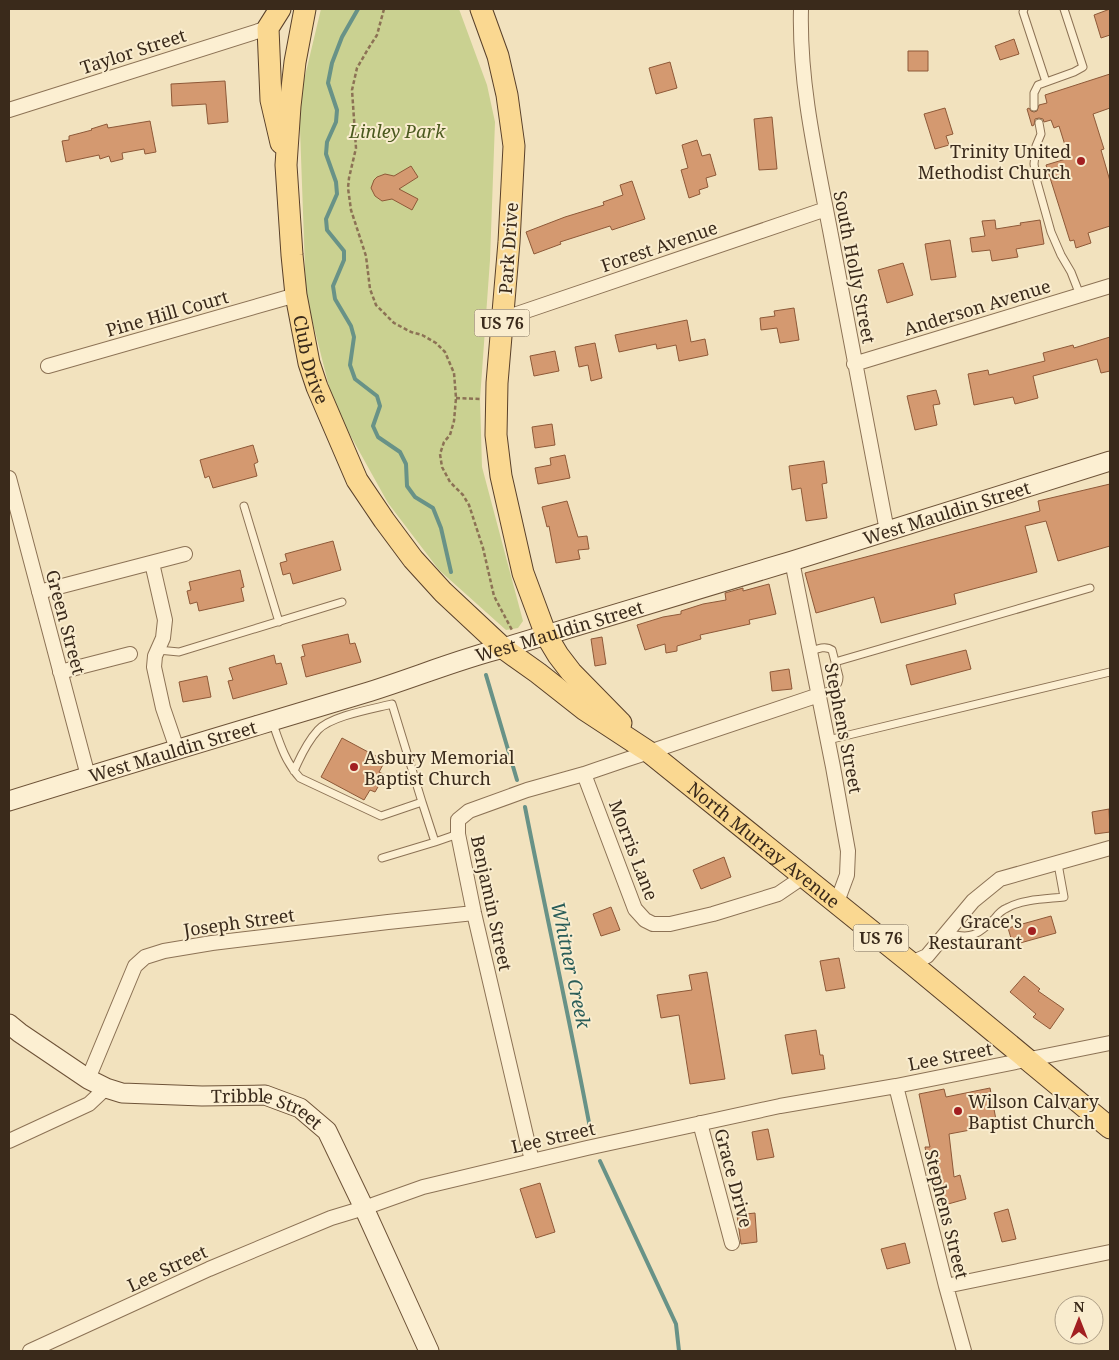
<svg xmlns="http://www.w3.org/2000/svg" width="1119" height="1360" viewBox="0 0 1119 1360" font-family="'Noto Serif',serif">
<style>
.green{fill:#cad191}
.lines{fill:none;stroke-linecap:round;stroke-linejoin:round}
.stream{stroke:#689287;stroke-width:4}
.building{fill:#d49970;stroke:#8e5938}
.lane-casing{stroke:#8c7255;stroke-width:9}
.street-casing{stroke:#8c7255;stroke-width:16}
.secondary-casing{stroke:#6e5338;stroke-width:21}
.primary-casing{stroke:#59402a;stroke-width:23}
.path{stroke:#8c7255;stroke-width:2.5;stroke-dasharray:4 2.5;stroke-linecap:butt}
.lane{stroke:#fcefd2;stroke-width:7}
.street{stroke:#fcefd2;stroke-width:14}
.secondary{stroke:#fcefd2;stroke-width:19}
.primary{stroke:#fad891;stroke-width:21}
.poi-dot{fill:#a21f21;stroke:#f9ecce;stroke-width:2}
.labels{text-anchor:middle;dominant-baseline:central;stroke-width:4;stroke-linejoin:round;paint-order:stroke}
.shield{fill:#f9ecce;stroke:#736451;stroke-width:1}
.shield-label{font-size:16px;font-weight:bold;fill:#3a2a1b}
.street-label{font-size:18px;fill:#3a2a1b;stroke:#f9ecce}
.park-label{font-size:18px;font-style:italic;fill:#4b591f;stroke:#f9ecce}
.poi-label{font-size:18px;fill:#3a2a1b;stroke:#f9ecce;text-anchor:end}
.water-label{font-size:19px;font-style:italic;fill:#295c58;stroke:#f9ecce}
</style>
<rect width="100%" height="100%" fill="#f2e2be"/>
<path class="green" d="M321,9H459L487,85L495,122L490,260L480,399L482,467L523,621L518,628L506,630L439,570L388,503L334,406L306,296L299,101Z"/>
<g class="lines">
<path class="stream" d="M358,9L342,37L332,63L328,83L337,110L336,122L327,142L326,154L336,182L337,194L326,219L327,230L344,251V260L333,286L335,299L351,326L354,337L350,365L355,379L377,396L380,406L373,426L378,437L400,452L406,464L407,486L415,497L433,508L441,528L451,572
M486,675L517,780
M525,807C546,914 570,1021 590,1128
M600,1161L676,1324L679,1351"/>
</g>
<path class="building" d="M1110,9V35L1101,38L1094,15Z
M1014,39L1019,54L1000,60L995,46Z
M908,51H928V71H908Z
M670,62L677,88L656,94L649,68Z
M1110,74V108L1093,114L1104,149L1101,150L1110,181V226L1088,233L1091,243L1076,248L1074,240L1070,241L1046,165L1069,158L1059,126L1054,128L1051,120L1044,122L1043,119L1039,118L1035,119L1034,125L1032,126L1027,109L1029,108L1031,111L1034,112L1037,111L1039,105L1047,103L1045,95Z
M225,81L228,122L208,124L206,104L172,106L171,84Z
M945,108L953,134L946,136L949,145L935,149L924,114Z
M772,117L777,169L759,170L754,119Z
M150,121L156,152L145,154L144,149L122,153L123,159L111,162L109,156L100,159L99,155L66,162L62,141L69,140V136L92,130L91,129L107,124L108,128Z
M697,140L702,156L710,154L716,175L706,178L708,187L699,190L700,194L689,198L681,170L688,168L682,145Z
M411,166L418,177L399,189L418,199L412,210L392,199L382,201L375,196L371,188L374,180L377,177L385,174L394,176Z
M632,181L645,219L612,230L610,226L560,242L561,244L534,254L526,232L565,217L604,205L603,202L623,195L620,185Z
M995,220L996,229L1021,225L1020,223L1040,220L1044,244L1016,249L1018,257L992,261L990,250L972,252L970,238L985,236L982,221Z
M950,240L956,277L931,280L925,244Z
M903,263L913,295L887,303L878,270Z
M794,308L799,340L780,343L777,328L761,330L760,318L775,316L774,311Z
M687,320L691,342L705,339L708,355L679,361L676,345L657,349L656,344L619,352L615,335Z
M1110,337V371L1101,373L1097,359L1033,376L1038,398L1015,404L1013,397L974,405L968,374L988,370L989,375L1045,361L1043,353L1073,345L1074,348Z
M595,343L602,378L591,381L588,365L579,367L575,347Z
M555,351L559,371L534,376L530,356Z
M936,390L940,404L933,405L937,425L915,430L907,396Z
M552,424L555,445L535,448L532,427Z
M253,445L258,462L254,464L257,476L213,488L209,476L205,478L200,460Z
M565,455L570,478L538,484L535,468L551,465L550,458Z
M824,461L827,483L822,484L827,518L806,521L801,488L792,490L789,466Z
M1110,484V546L1058,561L1046,521L1025,526L1037,572L954,594L956,604L881,623L874,597L816,613L805,573L1040,511L1038,501Z
M567,501L578,537L587,536L589,549L578,550L580,559L556,563L549,526L547,527L542,507Z
M333,541L341,570L293,584L290,573L283,575L280,563L287,561L285,554Z
M240,570L244,587L241,588L244,601L199,611L197,602L190,604L187,591L191,590L189,582Z
M769,584L776,614L749,620L750,624L700,635L701,639L677,646V651L666,653L665,644L645,650L637,625L663,617L681,614V611L703,604L726,600L725,593L743,588V591Z
M348,634L350,644L355,643L361,662L306,677L301,657L305,656L302,645Z
M602,637L606,664L595,666L591,639Z
M966,650L971,669L911,685L906,665Z
M274,655L276,664L281,663L287,684L233,699L228,681L233,680L229,668Z
M789,669L792,689L772,691L770,672Z
M207,676L211,697L183,702L179,682Z
M342,738L385,761L379,772L385,775L375,792L370,790L364,800L321,777Z
M1109,809L1110,832L1095,834L1092,812Z
M724,857L731,877L701,889L693,870Z
M611,907L620,930L601,936L593,914Z
M1051,916L1056,933L1013,945L1008,928Z
M839,958L845,988L826,991L820,961Z
M707,972L725,1079L690,1084L679,1015L661,1018L657,995L692,990L689,975Z
M1024,976L1040,989L1038,991L1064,1009L1050,1029L1033,1017L1036,1014L1010,992Z
M816,1030L820,1055H823L825,1069L792,1074L785,1035Z
M990,1088L997,1125L949,1134L954,1177L960,1175L966,1199L941,1206L931,1166H928L925,1147H930L919,1094L944,1089L946,1097Z
M768,1129L774,1157L757,1160L752,1132Z
M540,1183L555,1232L536,1238L520,1189Z
M1008,1209L1016,1239L1002,1242L994,1213Z
M755,1213L757,1242L741,1244L737,1215Z
M905,1243L910,1263L887,1269L881,1249Z"/>
<g class="lines">
<defs>
<path id="lane" d="M1024,9L1023,12L1046,82
M1034,107V93L1038,85L1074,72L1083,67L1064,9
M1039,123L1041,134L1036,146L1034,164L1037,182L1051,232L1061,255L1071,272L1080,295
M244,506L279,622
M158,650L179,652L342,602
M810,652C817,649 825,645 832,650L839,677C839,689 828,691 819,695
M835,662L1090,588
M272,721C279,741 285,762 300,778L381,816L422,802L435,842L458,834
M828,740L1110,672
M294,771C300,757 307,742 318,730C331,716 372,709 392,704L422,802
M382,858L435,842
M947,933C972,940 977,935 995,918C998,914 1002,910 1007,908C1023,899 1046,899 1064,897L1058,864"/>
<path id="street" d="M801,9C799,83 816,157 830,230C848,330 867,430 887,531
M9,110L268,28
M503,315H514L826,209
M854,364L1110,286
M48,366L296,295
M9,478L88,776
M792,561L833,767L848,851L847,875L837,902
M152,563L165,620L163,638L155,656L154,667L163,708L177,749
M39,592L185,554
M60,672L130,654
M584,774L635,909L645,920L653,924H670L713,914L778,894L803,877
M911,963L927,956L973,901L1000,879L1110,848
M88,1079L135,966L145,957L164,951L212,943L388,922L474,913
M896,1086L946,1286L964,1351
M700,1123L732,1243
M9,1141L89,1104L106,1088
M532,1161L474,913L458,834V820L469,811L527,790L584,774L625,760L819,695
M946,1286L1110,1252
M30,1351L209,1269L331,1218L364,1208L423,1187L587,1148L780,1106L896,1086L1110,1043"/>
<g id="secondary">
<path id="s1" d="M9,801C127,764 246,729 365,693C411,679 456,660 503,648L792,561L1110,461"/>
<path id="s2" d="M9,1024L20,1033L88,1079L106,1088L122,1093L202,1096L265,1095L300,1108L327,1131L364,1208L429,1351"/>
</g>
<g id="primary">
<path d="M280,9L268,28L271,100L281,143"/>
<path id="s3" d="M305,9L295,62L290,106L286,165L292,255L296,295L309,363L317,387L357,480L384,520L413,559L443,592L503,648L538,673L585,710L649,752L911,963L1110,1128"/>
<path d="M481,9L498,56L507,95L514,146L509,242L497,383L496,435L501,476L523,573L546,635L558,655L571,672L621,723"/>
</g>
</defs>
<use href="#lane" class="lane-casing"/>
<use href="#street" class="street-casing"/>
<use href="#secondary" class="secondary-casing"/>
<use href="#primary" class="primary-casing"/>
<path class="path" d="M384,9L377,35L368,49L357,68L352,90L356,148L349,178L348,188L351,210L366,256L370,289L376,305L394,323L411,332L422,335L436,343L445,352L454,373L456,398L454,421L450,435L444,442L440,454L442,467L450,482L463,495L469,505L483,548L494,596L512,630
M456,398L480,399"/>
<use href="#lane" class="lane"/>
<use href="#street" class="street"/>
<use href="#secondary" class="secondary"/>
<use href="#primary" class="primary"/>
</g>
<g class="poi-dot">
<circle cx="1081" cy="161" r="5"/>
<circle cx="354" cy="767" r="5"/>
<circle cx="1032" cy="931" r="5"/>
<circle cx="958" cy="1111" r="5"/>
</g>
<g class="labels">
<g class="shield">
<rect x="474.5" y="309.5" width="55" height="27" rx="4"/>
<rect x="853.5" y="924.5" width="55" height="27" rx="4"/>
</g>
<g class="shield-label">
<text x="502" y="323">US 76</text>
<text x="881" y="938">US 76</text>
</g>
<g class="street-label">
<text transform="translate(133 51) rotate(-18)">Taylor Street</text>
<text transform="translate(659 246) rotate(-19)">Forest Avenue</text>
<text transform="translate(508 248) rotate(-86)">Park Drive</text>
<text transform="translate(855 267) rotate(79)">South Holly Street</text>
<text transform="translate(977 307) rotate(-17)">Anderson Avenue</text>
<text transform="translate(167 313) rotate(-16)">Pine Hill Court</text>
<text stroke="none"><textPath href="#s3" startOffset="354">Club Drive</textPath></text>
<text stroke="none"><textPath href="#s1" startOffset="981">West Mauldin Street</textPath></text>
<text transform="translate(66 622) rotate(75)">Green Street</text>
<text stroke="none"><textPath href="#s1" startOffset="576">West Mauldin Street</textPath></text>
<text transform="translate(844 728) rotate(79)">Stephens Street</text>
<text stroke="none"><textPath href="#s1" startOffset="171">West Mauldin Street</textPath></text>
<text stroke="none"><textPath href="#s3" startOffset="1034">North Murray Avenue</textPath></text>
<text transform="translate(634 850) rotate(69)">Morris Lane</text>
<text transform="translate(492 903) rotate(78)">Benjamin Street</text>
<text transform="translate(239 922) rotate(-8)">Joseph Street</text>
<text transform="translate(950 1056) rotate(-11)">Lee Street</text>
<text stroke="none"><textPath href="#s2" startOffset="281">Tribble Street</textPath></text>
<text transform="translate(553 1137) rotate(-13)">Lee Street</text>
<text transform="translate(734 1178) rotate(75)">Grace Drive</text>
<text transform="translate(947 1214) rotate(76)">Stephens Street</text>
<text transform="translate(167 1268) rotate(-25)">Lee Street</text>
</g>
<g class="park-label">
<text x="397" y="131">Linley Park</text>
</g>
<g class="poi-label">
<text x="1071" y="151">Trinity United<tspan x="1071" dy="21">Methodist Church</tspan></text>
<text x="364" y="757" text-anchor="start">Asbury Memorial<tspan x="364" dy="21">Baptist Church</tspan></text>
<text x="1022" y="921">Grace's<tspan x="1022" dy="21">Restaurant</tspan></text>
<text x="968" y="1101" text-anchor="start">Wilson Calvary<tspan x="968" dy="21">Baptist Church</tspan></text>
</g>
<g class="water-label">
<text transform="translate(571 965) rotate(78)">Whitner Creek</text>
</g>
</g>
<rect width="1119" height="1360" fill="none" stroke="#3a2a1b" stroke-width="20"/>
<g transform="translate(1079 1320)"><circle r="24" fill="#f9ecce" stroke="#ad9e86"/>
<path d="M0-4L9 19L0 12L-9 19Z" fill="#a21f21"/>
<text y="-8" font-size="14" font-weight="bold" text-anchor="middle" fill="#3a2a1b">N</text>
</g>
</svg>
